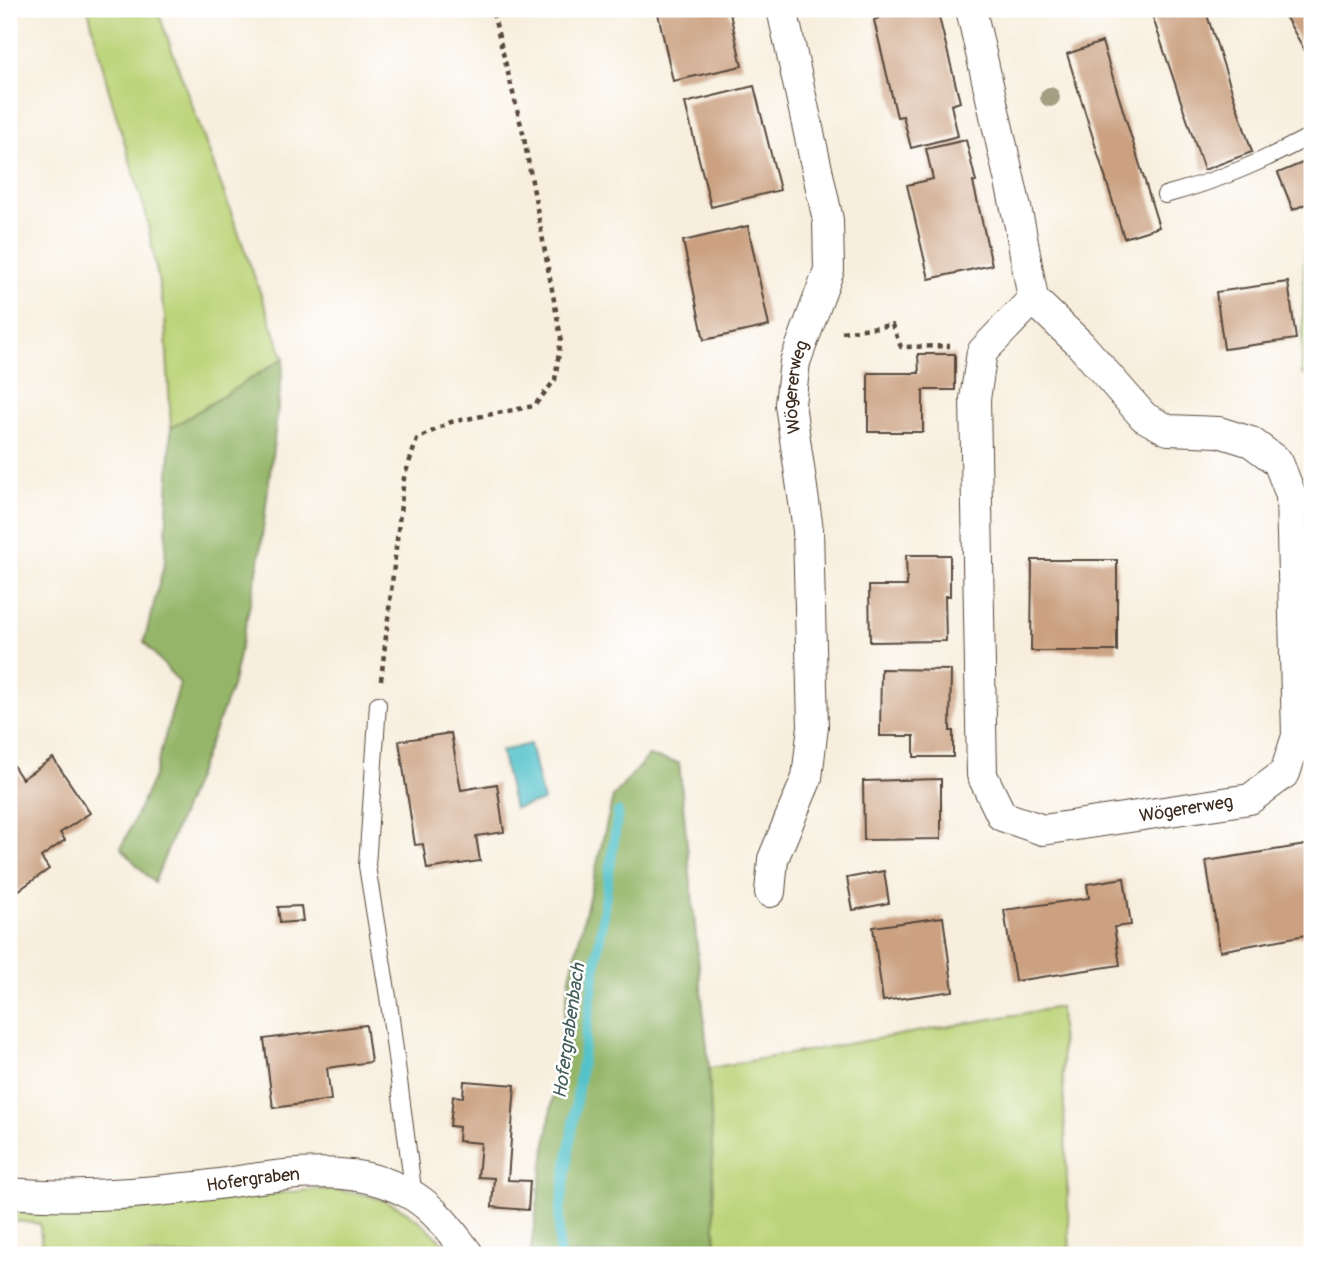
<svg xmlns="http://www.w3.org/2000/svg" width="1321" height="1264" viewBox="0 0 1321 1264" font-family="Pangolin,sans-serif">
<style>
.green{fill:#bcd479;stroke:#7c7f4c;stroke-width:2}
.forest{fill:#95b669;stroke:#687044;stroke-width:2}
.water{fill:#54c2ca;stroke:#487674;stroke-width:2}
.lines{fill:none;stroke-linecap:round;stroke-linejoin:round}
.stream{stroke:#54c2ca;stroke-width:10}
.building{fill:#cba181}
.service-casing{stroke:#57473b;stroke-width:18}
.minor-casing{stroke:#57473b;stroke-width:32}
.path{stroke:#57473b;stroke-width:4.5;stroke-dasharray:5 5;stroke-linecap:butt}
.service{stroke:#fff;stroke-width:16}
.minor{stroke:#fff;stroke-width:30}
.tree{fill:#a59e83}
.labels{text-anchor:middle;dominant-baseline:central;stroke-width:5;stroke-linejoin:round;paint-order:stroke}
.street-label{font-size:18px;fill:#3b2a1e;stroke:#fff}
.water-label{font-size:19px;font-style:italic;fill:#445f5a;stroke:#fff}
</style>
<rect width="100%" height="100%" fill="#fff"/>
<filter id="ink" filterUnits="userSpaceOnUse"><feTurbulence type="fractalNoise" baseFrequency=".0143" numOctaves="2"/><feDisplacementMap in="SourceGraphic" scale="14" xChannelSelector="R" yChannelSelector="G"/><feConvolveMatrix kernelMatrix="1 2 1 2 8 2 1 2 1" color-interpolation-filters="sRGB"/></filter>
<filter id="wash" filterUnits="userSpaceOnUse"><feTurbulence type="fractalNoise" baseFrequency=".00686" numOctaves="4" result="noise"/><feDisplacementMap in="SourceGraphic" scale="28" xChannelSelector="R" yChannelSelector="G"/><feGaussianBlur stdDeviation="1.57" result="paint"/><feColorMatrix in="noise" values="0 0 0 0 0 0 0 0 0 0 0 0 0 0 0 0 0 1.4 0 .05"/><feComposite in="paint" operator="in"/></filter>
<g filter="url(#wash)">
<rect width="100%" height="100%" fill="#f7eedd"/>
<path class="green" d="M88,9H157L284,358L171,428L165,316L146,214L109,91Z
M1312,234V379L1302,374L1305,237Z
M1060,1007L1070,1255H716L709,1068Z
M320,1189C385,1194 411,1206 454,1255H42L40,1224L9,1220V1212C113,1219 216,1199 320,1189Z"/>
<path class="forest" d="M284,358L259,562L232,687L154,883L121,848L154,776L180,683L144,642L165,561L171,428Z
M648,756L679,763L709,1068L716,1255H530L570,977L613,797Z"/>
<path class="water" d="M530,744L543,801L514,808L501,751Z"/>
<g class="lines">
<path class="stream" d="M559,1255V1220L618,812"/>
</g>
<g id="blocks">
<path class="building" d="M657,9H729L742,66L673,81Z
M877,9H937L960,102L951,105L958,136L911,148L903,116L897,117L874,20L879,18Z
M1150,9H1205L1252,152L1204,170Z
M1281,9H1312V63Z
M1102,42L1159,227L1124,238L1067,54Z
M754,86L780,190L711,207L685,103Z
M966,140L976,182H973L992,265L929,279L907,185L933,179L926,149Z
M1312,159V201L1293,210L1278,173Z
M748,226L769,326L704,340L683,241Z
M1288,282L1296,339L1224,349L1216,292Z
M918,354H955V390H923V432H868V373H919Z
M906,555H950V596H945L946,641L870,642L869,586H907Z
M1032,560H1117V651H1031Z
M881,669L951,670L950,731H953V757H914V736H880Z
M451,733L461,790L497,784L504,832L476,836L480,861L427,869L423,844L415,845L399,741Z
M53,758L90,813L60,833L65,840L41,857L49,869L9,897V759L22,779Z
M941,779V839L864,840L863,781Z
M1312,844L1311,934L1220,951L1206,861Z
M884,871L889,903L853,910L847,878Z
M1124,878L1131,925L1114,927L1120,965L1015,981L1004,910L1089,898L1087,884Z
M301,906L303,921L280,923L278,907Z
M943,917L953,991L883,1001L873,927Z
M366,1025L371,1062L327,1068L331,1100L273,1108L264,1039Z
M464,1081L515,1085L508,1180L530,1181L528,1210L492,1207L494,1178L478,1177L481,1143L458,1141L459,1127L450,1126L453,1096L463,1097Z"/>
</g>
</g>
<g filter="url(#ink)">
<use href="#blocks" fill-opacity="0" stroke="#57473b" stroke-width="2"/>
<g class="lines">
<defs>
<path id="service" d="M1165,195C1220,180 1262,162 1312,135
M378,704L367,866L389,1003L414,1197"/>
<g id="minor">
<path d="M971,9L1020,226L1033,299"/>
<path d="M1033,299L1080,344L1144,417L1168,430L1219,432L1251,442L1278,462L1291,495L1297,736L1285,773L1250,799L1043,830L1002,816L982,775L975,399L982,352Z"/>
<path id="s1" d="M770,892L773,859L807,778L813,726L808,530L790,404L795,362L829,270L828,220L782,9"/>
<path id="s2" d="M9,1193C67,1198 126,1195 185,1188C259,1181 346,1154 415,1197C438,1212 453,1234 469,1255"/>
</g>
</defs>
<use href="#service" class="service-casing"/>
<use href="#minor" class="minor-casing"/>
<path class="path" d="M842,332L892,325L901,347L950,346
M381,680L404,478L417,439L451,422L534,406L555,380L561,338L523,133L492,9"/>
<use href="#service" class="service"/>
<use href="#minor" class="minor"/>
</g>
<circle class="tree" cx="1050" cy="97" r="10"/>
</g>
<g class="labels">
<g class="street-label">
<text stroke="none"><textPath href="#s1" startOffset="514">Wögererweg</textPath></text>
<text transform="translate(1186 809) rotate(-9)">Wögererweg</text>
<text stroke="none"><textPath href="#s2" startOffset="245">Hofergraben</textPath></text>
</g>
<g class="water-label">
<text transform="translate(569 1031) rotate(-82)">Hofergrabenbach</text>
</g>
</g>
<rect width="1321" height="1264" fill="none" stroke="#fff" stroke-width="35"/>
</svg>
